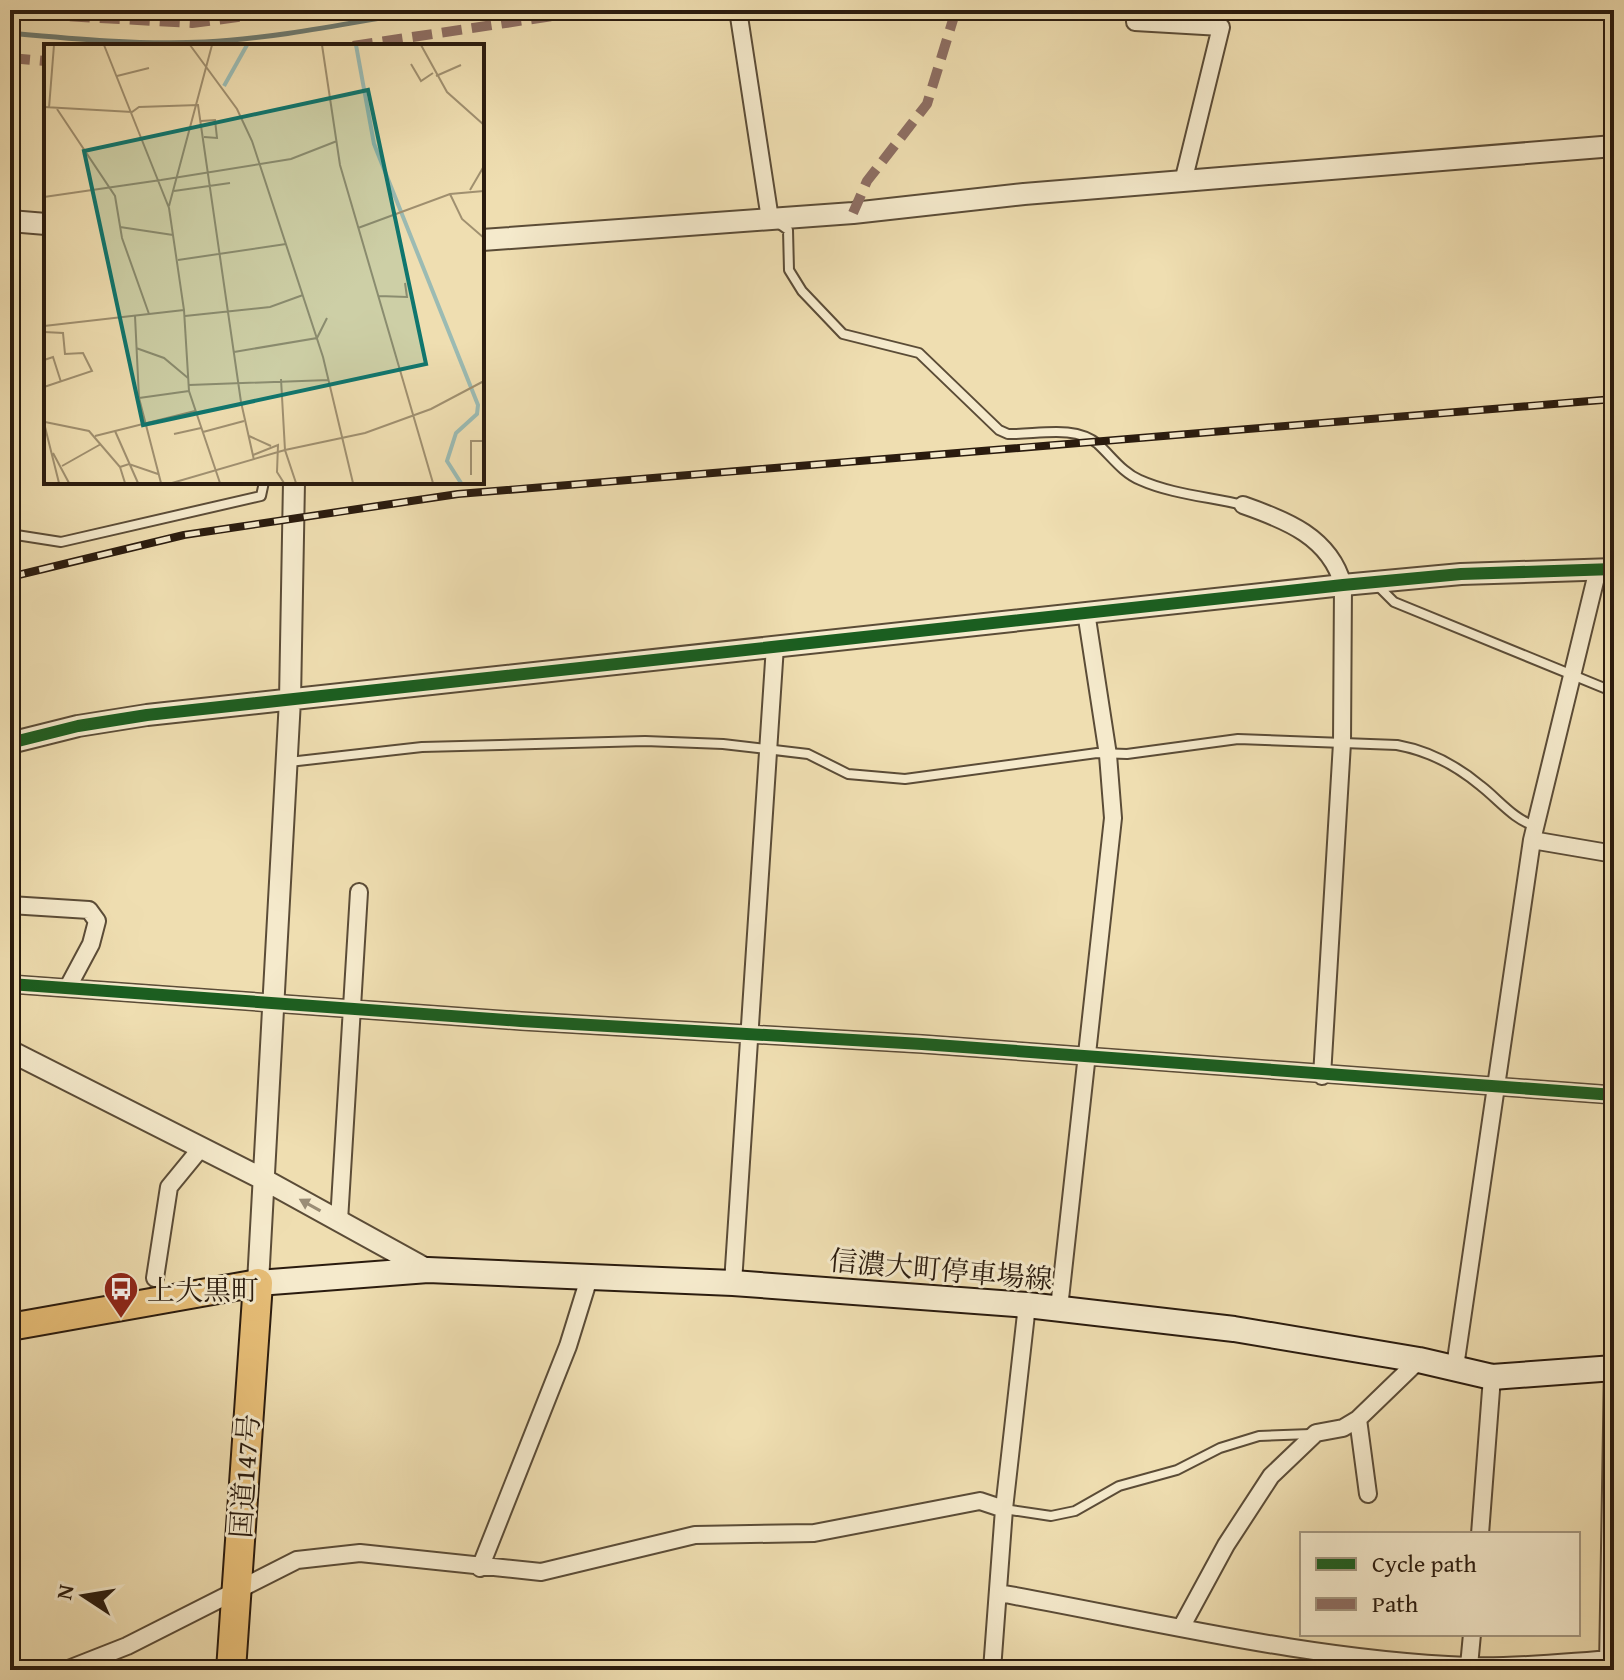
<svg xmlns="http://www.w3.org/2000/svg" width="1624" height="1680" viewBox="0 0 1624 1680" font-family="'Gentium Book Plus','Noto Serif JP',serif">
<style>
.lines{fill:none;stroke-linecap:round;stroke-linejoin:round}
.stream{stroke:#6e7b71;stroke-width:5}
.service-casing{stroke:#5b4c37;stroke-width:12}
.minor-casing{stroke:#5b4c37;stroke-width:20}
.tertiary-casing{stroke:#5b4c37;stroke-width:24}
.secondary-casing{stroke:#2a1b0e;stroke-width:28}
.primary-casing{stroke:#2a1b0e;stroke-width:30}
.trunk-casing{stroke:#2a1b0e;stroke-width:32}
.service{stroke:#f5eacc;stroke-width:8}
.minor{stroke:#f5eacc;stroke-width:16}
.tertiary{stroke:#f5eacc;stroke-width:20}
.secondary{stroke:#f5eacc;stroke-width:24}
.primary{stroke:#e8bf78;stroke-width:26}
.trunk{stroke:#e8bf78;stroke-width:28}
.rail-casing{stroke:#2a1b0e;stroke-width:8}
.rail{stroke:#f5eacc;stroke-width:5;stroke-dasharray:15;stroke-linecap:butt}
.quiet{stroke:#8d6e63;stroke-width:10;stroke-dasharray:20 10;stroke-linecap:butt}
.cycleway-casing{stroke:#f5eacc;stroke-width:17}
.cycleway{stroke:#1b5e20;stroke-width:12}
.oneway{fill:#9a8d76}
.labels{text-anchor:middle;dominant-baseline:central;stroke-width:6;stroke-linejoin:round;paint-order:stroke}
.street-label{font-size:28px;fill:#2a1b0e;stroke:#f5eacc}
.poi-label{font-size:28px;fill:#2a1b0e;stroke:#f5eacc;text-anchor:start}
.inset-river{fill:none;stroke:#9bbbb3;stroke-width:4}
.inset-road{fill:none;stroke:#a09070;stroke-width:2}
.view{fill:#0f766e;fill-opacity:0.15;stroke:#0f766e;stroke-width:4}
.inset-edge{fill:none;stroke:#2a1b0e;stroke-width:4}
</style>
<rect width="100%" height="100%" fill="#efdeb1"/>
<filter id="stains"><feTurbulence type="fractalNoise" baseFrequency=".0025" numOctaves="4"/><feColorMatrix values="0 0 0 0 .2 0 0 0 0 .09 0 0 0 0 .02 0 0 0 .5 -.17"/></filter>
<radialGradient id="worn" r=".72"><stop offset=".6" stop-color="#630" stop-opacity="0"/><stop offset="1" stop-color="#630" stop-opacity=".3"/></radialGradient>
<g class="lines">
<path class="stream" d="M10,33C75,39 139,45 205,42C280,38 353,22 428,10"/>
<defs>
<path id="service" d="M778,223L788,230L789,270L802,291L843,334L919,353L999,430L1008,434C1036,435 1074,424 1098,444C1112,457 1123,473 1140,480C1171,494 1210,497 1243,505
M10,534L61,542L261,496L264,482
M1376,584L1394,602L1614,692
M289,762L422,747L645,741L723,744L808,754L848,774L905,779L1097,753L1127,754L1238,739L1397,745C1430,751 1456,765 1481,786C1498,799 1515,821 1536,826
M1004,1509L1051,1516L1075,1511L1119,1486L1177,1470L1220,1448L1259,1436L1311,1434"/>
<path id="minor" d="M738,10L770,219
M1135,22L1221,27L1183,182
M1243,505C1286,520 1330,537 1343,585L1342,743L1322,1076
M1532,840L1614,854
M10,905L89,910L97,921L91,944L68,987
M10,984L521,1021L922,1044L1614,1095
M339,1221L359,892
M155,1278L169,1187L201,1148
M733,1283L775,646
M1059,1308L1113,818L1108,755L1086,612
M1455,1367L1532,840L1598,569
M1358,1419L1368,1494
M1480,1534L1492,1377
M480,1568L568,1346L590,1275
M999,1593C1154,1621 1310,1660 1468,1666C1516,1668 1566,1662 1614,1659
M1182,1626L1226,1545L1271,1476L1316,1433L1343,1428L1358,1419L1419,1360
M1469,1666L1472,1634
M1608,1668L1613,1368
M66,1670L127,1646L297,1560L360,1553L541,1572L695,1535L814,1533L980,1501L1004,1509
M992,1670L1004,1509L1027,1305"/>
<path id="tertiary" d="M10,221L46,224
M482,240L853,213L1024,194L1614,146
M10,743L78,726L147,715L1343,585L1461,574L1614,569
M10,1051L263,1179L428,1270
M258,1283L290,700L294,482"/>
<path id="secondary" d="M258,1283L428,1270L733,1283L1027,1305L1234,1329L1419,1360L1492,1377L1614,1368"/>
<path id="primary" d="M10,1327L258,1283"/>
<path id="trunk" d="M231,1670L258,1283"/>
</defs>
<use href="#service" class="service-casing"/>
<use href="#minor" class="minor-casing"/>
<use href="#tertiary" class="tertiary-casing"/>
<use href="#secondary" class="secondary-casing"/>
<use href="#primary" class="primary-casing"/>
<use href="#trunk" class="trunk-casing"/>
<use href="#service" class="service"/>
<use href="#minor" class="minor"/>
<use href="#tertiary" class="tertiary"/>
<use href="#secondary" class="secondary"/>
<use href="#primary" class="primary"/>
<use href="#trunk" class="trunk"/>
<defs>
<path id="rail" d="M10,577L184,535L458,494L1614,399"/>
</defs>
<use href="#rail" class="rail-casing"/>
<use href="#rail" class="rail"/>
<path class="quiet" d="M10,13L192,23L292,10
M353,46L592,10
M10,58L46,61
M853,213L867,181L927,104L956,10"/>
<defs>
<path id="cycleway" d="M10,743L78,726L147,715L1343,585L1461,574L1614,569
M10,984L521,1021L922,1044L1614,1095"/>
</defs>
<use href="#cycleway" class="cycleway-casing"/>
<use href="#cycleway" class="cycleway"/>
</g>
<defs><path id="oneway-solid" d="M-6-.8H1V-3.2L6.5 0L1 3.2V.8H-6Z" transform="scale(2)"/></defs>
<use class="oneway" href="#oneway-solid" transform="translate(310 1205) rotate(-151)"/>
<defs>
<symbol id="bus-pin" viewBox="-11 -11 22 30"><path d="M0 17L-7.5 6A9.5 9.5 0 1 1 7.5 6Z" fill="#8f2418" stroke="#f5eacc"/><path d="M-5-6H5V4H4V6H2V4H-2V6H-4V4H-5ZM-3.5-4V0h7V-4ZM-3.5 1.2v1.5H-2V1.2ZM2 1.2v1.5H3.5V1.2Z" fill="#fff"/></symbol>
</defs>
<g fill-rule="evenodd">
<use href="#bus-pin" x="101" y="1269" width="40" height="54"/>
</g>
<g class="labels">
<g class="street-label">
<text transform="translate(941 1269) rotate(5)">信濃大町停車場線</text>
<text transform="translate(244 1476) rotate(-86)">国道147号</text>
</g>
<g class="poi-label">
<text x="147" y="1289">上大黒町</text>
</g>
</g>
<g transform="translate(44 44)">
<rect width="440" height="440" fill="#efdeb1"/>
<path class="inset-river" d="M312,1L330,100L434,361L433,370L412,389L403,417L417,439M180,42L203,1"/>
<path class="inset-road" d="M60,1L125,164L140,266L145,347L176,439M146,1L193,65L208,97L279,313L309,439M278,1L296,121L389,439M377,1L403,48L440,81M367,20L377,37L389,29M73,32L105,24M392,32L417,21M0,63L88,68L95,63L154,61L197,358L210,416M5,64L10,1M13,65L71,152L78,194L105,270M157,77L171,76L173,94L160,93M117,136L247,115L293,97M426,146L440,122M130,147L186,139M406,150L418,175L440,194M0,153L117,136M125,162L168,1M76,183L129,191M314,184L406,150L440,147M134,216L242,200M335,252L363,253L361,239M91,272L95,354L117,439M141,272L226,263L259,251M0,282L140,266M0,288L19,289L21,310L39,309L48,327L0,343M92,304L120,314L144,334M190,308L273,294L283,274M0,316L9,313L17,338M237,335L241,406L252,439M145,341L285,336M95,354L145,347M1,378L45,387L76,423L81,439M0,379L15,439M71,387L94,439M159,388L200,377M130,390L157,384M51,392L151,367M205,392L227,402M9,409L25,439M209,411L234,401L233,428L240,439M18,422L57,400M76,423L85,420L114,430M427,431V397H440M128,439L241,406L321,389L387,365L440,337"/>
<path class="view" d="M324,46L382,320L99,381L40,107Z"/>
<rect width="440" height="440" class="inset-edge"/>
</g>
<rect width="1624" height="1680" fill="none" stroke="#efdeb1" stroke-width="40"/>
<rect x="12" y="12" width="1600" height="1656" fill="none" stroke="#2a1b0e" stroke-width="4"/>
<rect x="20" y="20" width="1584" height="1640" fill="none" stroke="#2a1b0e" stroke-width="2"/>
<rect x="1300" y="1532" width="280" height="104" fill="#f5eacc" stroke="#a49780" stroke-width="2"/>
<rect x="1316" y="1558" width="40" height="12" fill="#1b5e20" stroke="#a49780" stroke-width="2"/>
<text x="1372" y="1572" font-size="24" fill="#2a1b0e">Cycle path</text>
<rect x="1316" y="1598" width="40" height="12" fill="#8d6e63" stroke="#a49780" stroke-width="2"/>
<text x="1372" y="1612" font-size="24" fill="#2a1b0e">Path</text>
<g transform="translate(84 1596) rotate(282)" stroke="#f5eacc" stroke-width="6" paint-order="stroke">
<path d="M0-6L14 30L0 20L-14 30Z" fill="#2a1b0e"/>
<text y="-12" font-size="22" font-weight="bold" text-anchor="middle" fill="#2a1b0e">N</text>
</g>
<rect width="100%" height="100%" filter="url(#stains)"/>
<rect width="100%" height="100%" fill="url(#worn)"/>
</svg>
